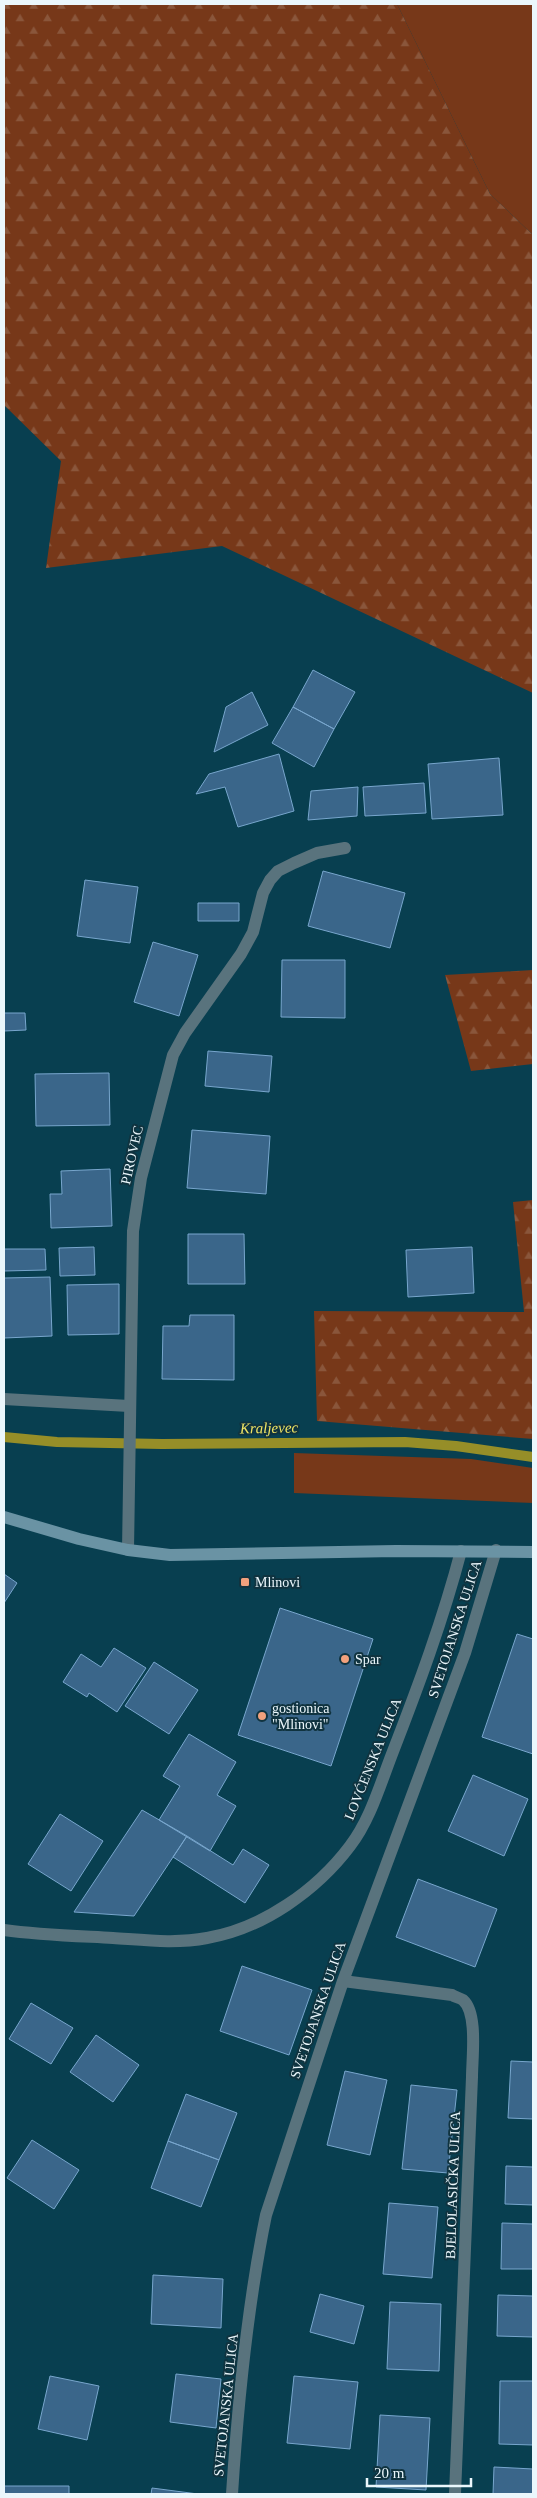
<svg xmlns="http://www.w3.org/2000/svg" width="537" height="2498" viewBox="0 0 537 2498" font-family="'Times New Roman',serif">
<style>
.green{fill:#773819}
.forest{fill:url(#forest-firs)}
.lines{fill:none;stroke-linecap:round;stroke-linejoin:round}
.stream{stroke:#968e28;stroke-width:10}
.building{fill:#3a668a;stroke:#78a6cd}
.street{stroke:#59737d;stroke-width:12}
.secondary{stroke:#6a93a4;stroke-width:12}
.poi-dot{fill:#f1a17d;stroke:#10333f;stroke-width:2}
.labels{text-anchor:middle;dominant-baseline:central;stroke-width:4;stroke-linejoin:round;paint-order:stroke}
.street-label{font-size:14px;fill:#ebf7fc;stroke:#10333f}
.poi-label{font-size:14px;fill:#ebf7fc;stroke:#10333f;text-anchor:start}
.water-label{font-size:15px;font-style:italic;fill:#f0e564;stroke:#10333f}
</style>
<defs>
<pattern id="forest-firs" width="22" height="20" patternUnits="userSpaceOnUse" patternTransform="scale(1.25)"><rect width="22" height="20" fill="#773819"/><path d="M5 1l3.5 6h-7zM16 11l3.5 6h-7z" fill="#8a563b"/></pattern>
</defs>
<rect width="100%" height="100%" fill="#083f50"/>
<path class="green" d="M397,4H533V235L490,194Z
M294,1453L471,1459L533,1468V1503L294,1493Z"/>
<path class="forest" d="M4,4H397L490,194L533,235V693L222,546L46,568L61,461L4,405Z
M533,970V1064L471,1071L445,975Z
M533,1200V1439L317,1421L314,1311L524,1312L513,1202Z"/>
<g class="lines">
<path class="stream" d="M4,1437L57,1442L162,1444L405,1442L456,1446L533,1457"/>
</g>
<path class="building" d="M313,670L355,692L334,729L293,707Z
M252,692L268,725L214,752L226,707Z
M293,707L334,729L314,767L272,743Z
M279,754L294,811L238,827L225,787L196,794L209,774Z
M499,758L503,815L432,819L428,764Z
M424,783L426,813L365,816L363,787Z
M358,787L357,816L308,820L311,791Z
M323,871L405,893L390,948L308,926Z
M85,880L138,887L130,943L77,936Z
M198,903H239V921H198Z
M153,942L198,955L179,1016L134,1002Z
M282,960H345V1018L281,1017Z
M4,1013H25L26,1030L4,1031Z
M208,1051L272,1056L269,1092L205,1086Z
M109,1073L110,1125L36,1126L35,1074Z
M192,1130L270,1136L266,1194L187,1188Z
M110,1169L112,1226L51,1228L50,1194H62L61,1171Z
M188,1234H244L245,1284H188Z
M94,1247L95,1275L60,1276L59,1248Z
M472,1247L474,1293L408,1297L406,1250Z
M4,1249H45L46,1270L4,1271Z
M50,1277L52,1336L4,1338V1278Z
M119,1284V1334L68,1335L67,1285Z
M190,1315H234V1380L162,1379L163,1326H189Z
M4,1574L17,1583L4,1603Z
M280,1608L373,1639L331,1766L238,1735Z
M517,1634L533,1639V1754L482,1737Z
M114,1648L146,1668L117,1712L89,1693L87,1697L63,1682L81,1654L101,1667Z
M154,1662L198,1690L169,1734L125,1706Z
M189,1734L236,1762L217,1795L236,1806L210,1851L159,1820L180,1786L163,1776Z
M473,1775L528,1799L504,1856L448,1831Z
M142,1810L187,1836L134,1916L74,1912Z
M60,1814L103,1841L71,1891L28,1864Z
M187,1836L233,1865L243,1849L269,1865L245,1903L173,1857Z
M418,1879L497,1909L475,1967L396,1937Z
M242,1966L312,1990L289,2055L220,2031Z
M31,2003L73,2028L51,2064L9,2039Z
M96,2035L139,2065L113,2102L70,2072Z
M511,2061L533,2062V2119L508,2118Z
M345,2071L387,2080L370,2155L327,2145Z
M411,2085L457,2090L448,2173L402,2169Z
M186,2094L237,2113L219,2160L168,2141Z
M32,2140L79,2170L54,2209L7,2178Z
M168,2141L219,2160L201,2207L151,2188Z
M506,2166L533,2167V2205L505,2204Z
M389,2203L438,2207L432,2278L383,2274Z
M502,2223L533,2224V2269H501Z
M153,2275L223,2279L221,2328L151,2324Z
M320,2294L364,2306L354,2344L310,2332Z
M498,2295L533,2296V2337L497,2336Z
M390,2302L441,2304L439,2371L387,2369Z
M176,2374L221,2379L216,2428L170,2422Z
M50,2376L99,2386L87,2440L38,2429Z
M294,2376L358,2382L350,2449L287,2443Z
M500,2381H533V2445L499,2444Z
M380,2415L430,2418L426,2490L376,2487Z
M494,2467L533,2469V2494H493Z
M4,2486H69V2494H4Z
M152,2488L198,2494H151Z"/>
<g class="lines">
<path class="street" d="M4,1399L129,1406
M128,1550L133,1231L141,1178L173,1055L185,1033L241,954L253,932L263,893L270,880L278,871L294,863L317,853L345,848
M4,1930C40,1935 77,1936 113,1938C144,1940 176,1944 207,1938C262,1929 317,1890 350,1846C370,1820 380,1785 392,1754C418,1687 443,1620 461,1551
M343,1981L452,1995C455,1997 460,1998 463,2000C478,2013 472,2058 472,2077L455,2494
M232,2494C238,2401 247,2307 266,2215L343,1981L465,1653L496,1550"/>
<path class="secondary" d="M4,1517L79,1539L128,1550L170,1555L396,1551L533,1552"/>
</g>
<g class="poi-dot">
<rect x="240" y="1577" width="10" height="10" rx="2.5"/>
<circle cx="345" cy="1659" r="5"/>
<circle cx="262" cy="1716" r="5"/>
</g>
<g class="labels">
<g class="street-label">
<text transform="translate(132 1155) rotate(-77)">PIROVEC</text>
<text transform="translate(455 1629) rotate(-72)">SVETOJANSKA ULICA</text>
<text transform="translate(373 1759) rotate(-68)">LOVĆENSKA ULICA</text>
<text transform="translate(318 2010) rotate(-71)">SVETOJANSKA ULICA</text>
<text transform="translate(453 2185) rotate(-88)">BJELOLASIČKA ULICA</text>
<text transform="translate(226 2405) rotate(-84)">SVETOJANSKA ULICA</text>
</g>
<g class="poi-label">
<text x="255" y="1582">Mlinovi</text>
<text x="355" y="1659">Spar</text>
<text x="272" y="1708">gostionica<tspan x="272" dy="16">"Mlinovi"</tspan></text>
</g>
<g class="water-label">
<text transform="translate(269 1428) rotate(-1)">Kraljevec</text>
</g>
</g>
<rect width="537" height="2498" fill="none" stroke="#ebf7fc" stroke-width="10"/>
<path d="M367 2478v8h104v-8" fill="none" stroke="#ebf7fc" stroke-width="2.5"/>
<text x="374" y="2478" font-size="15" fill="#ebf7fc" stroke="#10333f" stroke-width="4" paint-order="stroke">20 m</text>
</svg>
